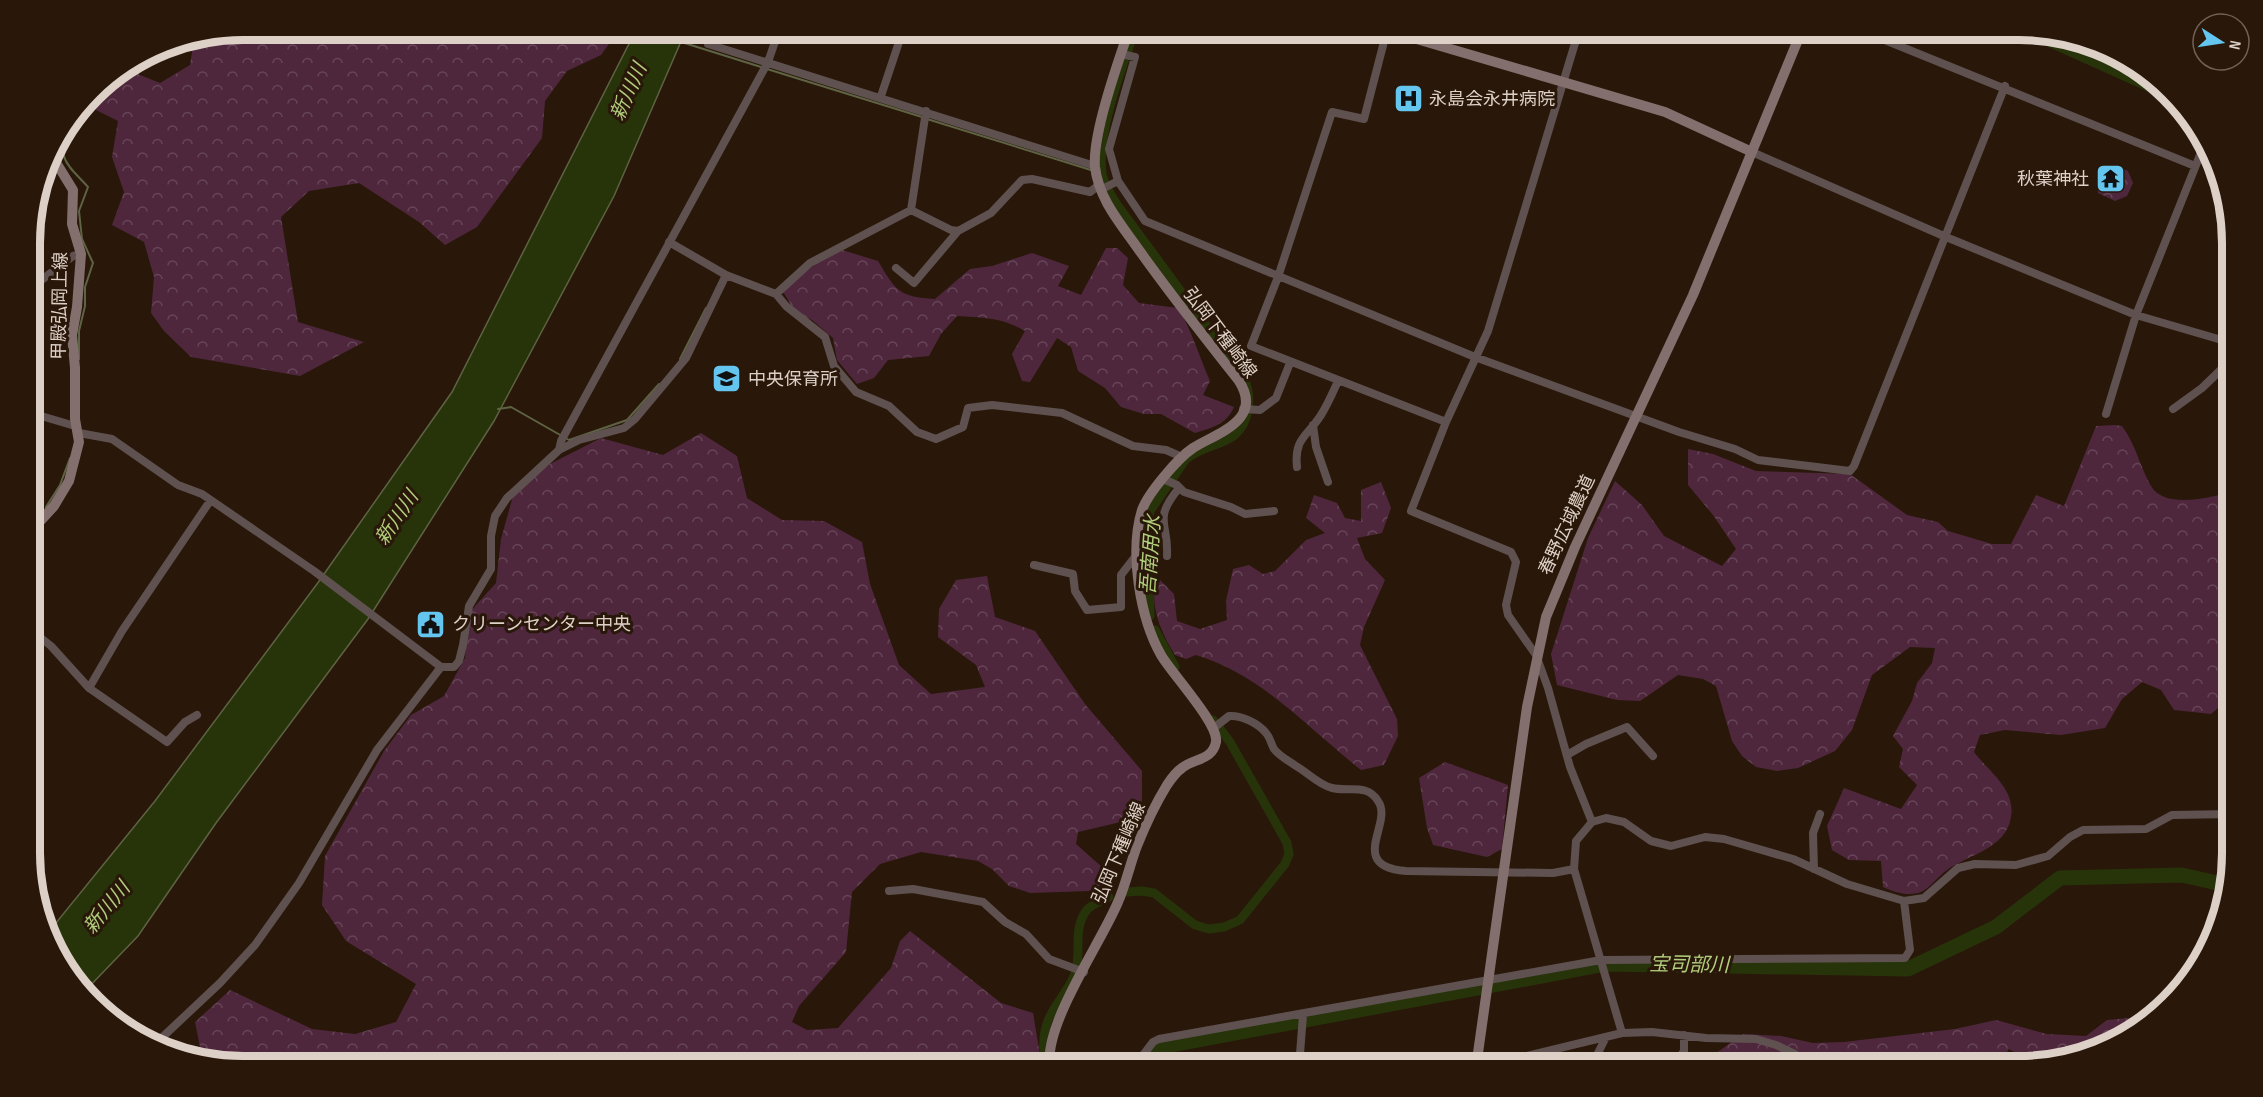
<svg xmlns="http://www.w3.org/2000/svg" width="2263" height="1097" viewBox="0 0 2263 1097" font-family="'Sofia Sans Condensed','Noto Sans JP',sans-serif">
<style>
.forest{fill:url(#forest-crowns)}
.water{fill:#27340a;stroke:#5e6343;stroke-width:1.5}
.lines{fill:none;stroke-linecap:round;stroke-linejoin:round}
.stream{stroke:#5e6343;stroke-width:2}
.canal{stroke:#27340a;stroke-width:9}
.river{stroke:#27340a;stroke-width:15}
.street{stroke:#5e5150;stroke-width:8}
.secondary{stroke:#836f6e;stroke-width:10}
.primary{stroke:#a08685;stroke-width:12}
.labels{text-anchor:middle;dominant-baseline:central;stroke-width:6;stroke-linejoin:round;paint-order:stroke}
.poi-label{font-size:18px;fill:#ddd0c7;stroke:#291709;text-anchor:start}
.street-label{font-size:18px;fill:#ddd0c7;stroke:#291709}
.water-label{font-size:20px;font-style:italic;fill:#b1ce7c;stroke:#291709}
.rim{fill:none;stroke:#ddd0c7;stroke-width:8}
</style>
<defs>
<pattern id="forest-crowns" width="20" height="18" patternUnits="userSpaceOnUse" patternTransform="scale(1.5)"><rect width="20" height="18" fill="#4e273d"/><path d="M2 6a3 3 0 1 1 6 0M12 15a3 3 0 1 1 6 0" fill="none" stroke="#674558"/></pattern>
</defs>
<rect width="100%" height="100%" fill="#291709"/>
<path class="forest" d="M244,30H619L601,55L567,71L545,101L542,138L477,227L445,245L419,222L359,183L309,191L281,217L298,322L364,342L300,376L191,357L164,331L151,313L154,277L144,242L112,225L124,192L112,157L118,121L86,105L103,83L125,69L160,83L190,65L194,40Z
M2113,165L2128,171L2133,183L2127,196L2115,201L2098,193L2097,181L2102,167Z
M1106,248H1117L1128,258L1123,285L1139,303L1178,308C1192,331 1199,356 1210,381L1203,395L1234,407C1226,425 1213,427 1195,433L1161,414H1144L1121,407L1105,388L1078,371L1071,347L1057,338L1030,382L1022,381L1012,354L1025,331C1001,317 984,318 957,316L941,334L929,356L888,360L874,378L857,384L837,360L833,338L812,320L796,313L782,290L825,257L842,250L878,261C896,291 899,297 935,299L970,269L992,266L1032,253L1069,266L1058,286L1081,295Z
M2115,425L2122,426C2136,445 2140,467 2151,486C2165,510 2211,497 2232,492L2233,700L2225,702L2211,714L2174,710L2161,690L2142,682L2122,699L2105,728L2061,735L2005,730L1980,735L1974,752C1988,771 2016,789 2011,817C2006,849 1969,854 1947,870C1938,876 1929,890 1918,893C1905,896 1895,892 1883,887L1881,861L1849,860L1832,850L1827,826L1844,788L1901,809L1917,785L1899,767L1903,749L1893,736L1912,701L1917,683L1932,663L1935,648L1910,647L1872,675L1852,730L1835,751L1798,768L1777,771L1756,767L1742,756L1732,741L1716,686L1703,679L1678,675L1640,701L1617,700L1557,685L1551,654L1588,538L1615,481L1642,505L1664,536L1722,566L1736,549L1713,515L1688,485V449L1713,454L1756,471L1850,474L1907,515L1938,522L1948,531L1992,544H2011L2036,495L2064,506L2096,426Z
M701,433L737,456L747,498L782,520L824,521L862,542L870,584L899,665L931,694L985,687L976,665L938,637L939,609L956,580L987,576L995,617L1035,631L1085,704L1142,771V817L1078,832L1076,844L1104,869L1101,885L1089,891L1030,893L1009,886L992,869L978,861L921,852L880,864L852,892L846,952L799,1006L792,1022L807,1030L838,1028L891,968L900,941L910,931L1001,1003L1033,1013L1042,1067H244L202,1057L195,1022L230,990L312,1029L355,1034L396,1022L416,984L346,941L322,905L325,856L384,751L411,715L444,696L465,658L468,614L496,583L501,539L513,496L550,464L601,438L663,455Z
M1381,482L1391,508L1382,533L1357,538L1365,559L1385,580L1364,627L1360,645L1397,719L1398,736L1384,765L1361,770C1308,728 1262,675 1196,655L1186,659L1175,655C1162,634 1147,603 1158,578L1174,594L1177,621L1200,629L1227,620L1226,601L1233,569L1249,565L1263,574L1275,571L1306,540L1325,533L1306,518L1314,495L1337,503L1345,518L1361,521V490Z
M1445,762L1508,785L1502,849L1487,857L1433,845L1427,828L1419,778Z
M2140,1017L2133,1033L2037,1065L2009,1049L1997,1067H1702L1705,1061L1743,1034L1781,1036L1813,1043L1844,1042L1955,1029L1996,1020L2047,1034L2086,1036L2107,1020Z"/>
<path class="water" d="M636,30H686L614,196L494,421L368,619L216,823L138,936L84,992L74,983L51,929L155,801L317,584L452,392Z"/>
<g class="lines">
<path class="stream" d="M678,41L761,67
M767,69L922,117
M927,119L1091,170
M68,129C56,160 68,165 88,187L79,211L82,239L93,263L85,287V306L79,331V359
M680,359L706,308
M498,409L511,407L569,440L627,420L659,384
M46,507L60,485L70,458"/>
<path class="canal" d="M1135,30C1122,67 1096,135 1102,173C1104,185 1111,196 1118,206L1244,377C1248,389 1250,397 1248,410C1241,448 1210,440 1186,459L1150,511L1147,538L1150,616
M1155,630L1175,667
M1127,892L1142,891L1154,893L1195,925L1209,929L1224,927L1240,920L1285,864L1289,854L1287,843L1230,742L1213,720
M1046,1067C1043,1052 1042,1036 1048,1021C1055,1001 1074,987 1077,965C1080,946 1074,928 1086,911C1090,905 1102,901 1109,897"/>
<path class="river" d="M2040,35L2151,85
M1142,1067L1151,1052L1166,1046L1606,964L1908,969L1996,927L2060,878L2182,875L2226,885"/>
<path class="street" d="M1387,30L1364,119L1332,112L1278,277L1251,346L1446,422
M1579,30L1488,331L1446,422L1411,511L1511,552L1516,562L1506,605L1508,615L1536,655L1548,688L1570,767L1592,822
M1860,30L2195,166
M708,44L1095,166
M1121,54L1135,57L1109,149L1118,181L1145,221L1475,357L1679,432L1735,449L1758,460L1850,471L1854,466L2005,86
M881,96L903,30
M1752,152L1946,237L2136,315L2232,343
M1100,190L1118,181
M911,210L926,111
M669,242L726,275
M896,268L914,283L958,231
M31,288L73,256L81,254
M776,294L786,306L825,337L834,366L856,392L889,406L917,432L936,439L963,427L968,408L992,405L1062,413L1133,446L1166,450L1182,457
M1243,409L1260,410L1276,398L1290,363
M2173,409L2202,388L2232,359
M31,413L75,426
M2106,414L2136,315L2204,145
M1313,425L1316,447L1328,482
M79,433L112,439L178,485L202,494L314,571L441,667H454L459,661L463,645L469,606L491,569V536L495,516L507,498L559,450L579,440L624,428L635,419L686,358L726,275L776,294L810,263L911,210L951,230L958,231L991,213L1022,180L1032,179L1090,192L1099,185
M559,450L561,441L768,62L779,30
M1297,467C1294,438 1307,437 1321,415C1328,404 1333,392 1338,381
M1163,479L1177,485L1184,492L1231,507L1245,514L1274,511
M1167,556C1169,522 1152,521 1179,488
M1034,565L1073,574L1075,591L1087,610L1121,607V575L1138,553
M31,630L51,646L89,688
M197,715L185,722L167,742L89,688L122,631L210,501
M1215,727L1229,716C1241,715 1258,723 1266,733C1270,737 1271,744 1274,749C1279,756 1289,761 1296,766C1307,772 1319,785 1332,788C1349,792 1367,783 1378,801C1394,823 1346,866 1406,871L1553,873L1574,869
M1567,755L1586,744L1627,727L1653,756
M1814,869L1813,833L1820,814
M889,891L913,889L983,902L1005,922L1026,934L1049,959L1084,972
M1622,1033L1574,869L1576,841L1592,822L1606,818L1624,822L1651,841L1671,846L1705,837L1724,839L1793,859L1847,884L1904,901L1924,898L1958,868L1975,864L2016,865L2048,856L2070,837L2083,830L2146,829L2172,815L2233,814
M153,1046L220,983L255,945L299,883L377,750L441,667
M1134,1067L1153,1042L1159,1039L1601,960L1905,958L1910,950L1904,901
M1299,1067L1303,1015
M1481,1067L1622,1033L1652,1032L1706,1038L1756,1039L1776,1045L1795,1054L1802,1067
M1591,1067L1606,1037
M1673,1067L1684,1051V1035"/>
<path class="secondary" d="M1386,30L1665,112L1752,152
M31,531L54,506L69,481L79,442L75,419V368L72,335L77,307L81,254L72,224L73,190L57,164L54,157L56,144
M1050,1067C1043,1025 1101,943 1118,902C1126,884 1130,864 1137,846C1145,826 1156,803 1167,785C1171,779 1176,772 1182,768C1194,758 1212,761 1216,742C1219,724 1172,674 1161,655C1140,618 1129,552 1142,510C1148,493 1178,458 1193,448C1217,433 1264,420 1239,381C1205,338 1171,295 1139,250C1121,224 1099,200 1095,167C1092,135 1118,62 1129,30
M1476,1067L1527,707L1546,617L1575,547L1693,295L1802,30"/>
<path class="primary" d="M2092,47L2128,65"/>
</g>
<defs>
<symbol id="hospital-square" viewBox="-11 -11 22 22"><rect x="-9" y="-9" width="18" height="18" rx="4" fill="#64c5ee" stroke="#291709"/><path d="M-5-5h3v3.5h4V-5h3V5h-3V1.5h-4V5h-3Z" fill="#111"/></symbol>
<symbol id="temple-square" viewBox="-11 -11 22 22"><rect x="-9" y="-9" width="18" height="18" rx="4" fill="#64c5ee" stroke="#291709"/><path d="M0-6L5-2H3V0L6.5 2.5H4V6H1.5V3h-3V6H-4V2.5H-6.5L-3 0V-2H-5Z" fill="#111"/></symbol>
<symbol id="school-square" viewBox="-11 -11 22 22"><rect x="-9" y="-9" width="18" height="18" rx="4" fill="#64c5ee" stroke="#291709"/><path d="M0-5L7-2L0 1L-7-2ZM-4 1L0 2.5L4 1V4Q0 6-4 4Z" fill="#111"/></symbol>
<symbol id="civic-square" viewBox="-11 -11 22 22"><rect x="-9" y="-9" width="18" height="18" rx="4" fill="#64c5ee" stroke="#291709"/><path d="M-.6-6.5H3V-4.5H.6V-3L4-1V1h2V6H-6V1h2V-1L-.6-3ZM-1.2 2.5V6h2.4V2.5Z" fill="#111"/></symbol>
</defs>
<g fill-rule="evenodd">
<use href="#hospital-square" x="1392" y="82" width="33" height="33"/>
<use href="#temple-square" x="2094" y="162" width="33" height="33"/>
<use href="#school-square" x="710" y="362" width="33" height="33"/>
<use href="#civic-square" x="414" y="608" width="33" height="33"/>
</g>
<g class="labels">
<g class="poi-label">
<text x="1429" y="99">永島会永井病院</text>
<text x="2089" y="179" text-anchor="end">秋葉神社</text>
<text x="748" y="379">中央保育所</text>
<text x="452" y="624">クリーンセンター中央</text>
</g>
<g class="street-label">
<text transform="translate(60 306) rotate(-89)">甲殿弘岡上線</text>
<text transform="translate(1220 333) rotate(53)">弘岡下種崎線</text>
<text transform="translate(1567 525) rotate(-65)">春野広域農道</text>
<text transform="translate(1119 853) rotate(-67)">弘岡下種崎線</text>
</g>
<g class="water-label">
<text transform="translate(629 92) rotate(-66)">新川川</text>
<text transform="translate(397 518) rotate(-56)">新川川</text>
<text transform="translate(1151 555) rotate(-86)">吾南用水</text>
<text transform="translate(107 908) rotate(-51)">新川川</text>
<text transform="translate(1689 965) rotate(1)">宝司部川</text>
</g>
</g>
<path d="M0 0H2263V1097H0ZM243 40H2019A203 203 0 0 1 2222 243V853A203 203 0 0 1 2019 1056H243A203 203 0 0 1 40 853V243A203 203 0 0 1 243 40Z" fill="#291709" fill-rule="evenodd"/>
<path class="rim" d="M243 40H2019A203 203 0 0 1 2222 243V853A203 203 0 0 1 2019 1056H243A203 203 0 0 1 40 853V243A203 203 0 0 1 243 40Z"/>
<g transform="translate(2221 42) rotate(102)"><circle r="28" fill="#291709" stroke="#716155" stroke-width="1.5"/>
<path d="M0-4.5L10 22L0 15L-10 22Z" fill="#64c5ee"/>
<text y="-9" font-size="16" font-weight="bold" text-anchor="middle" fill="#ddd0c7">N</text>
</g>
</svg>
